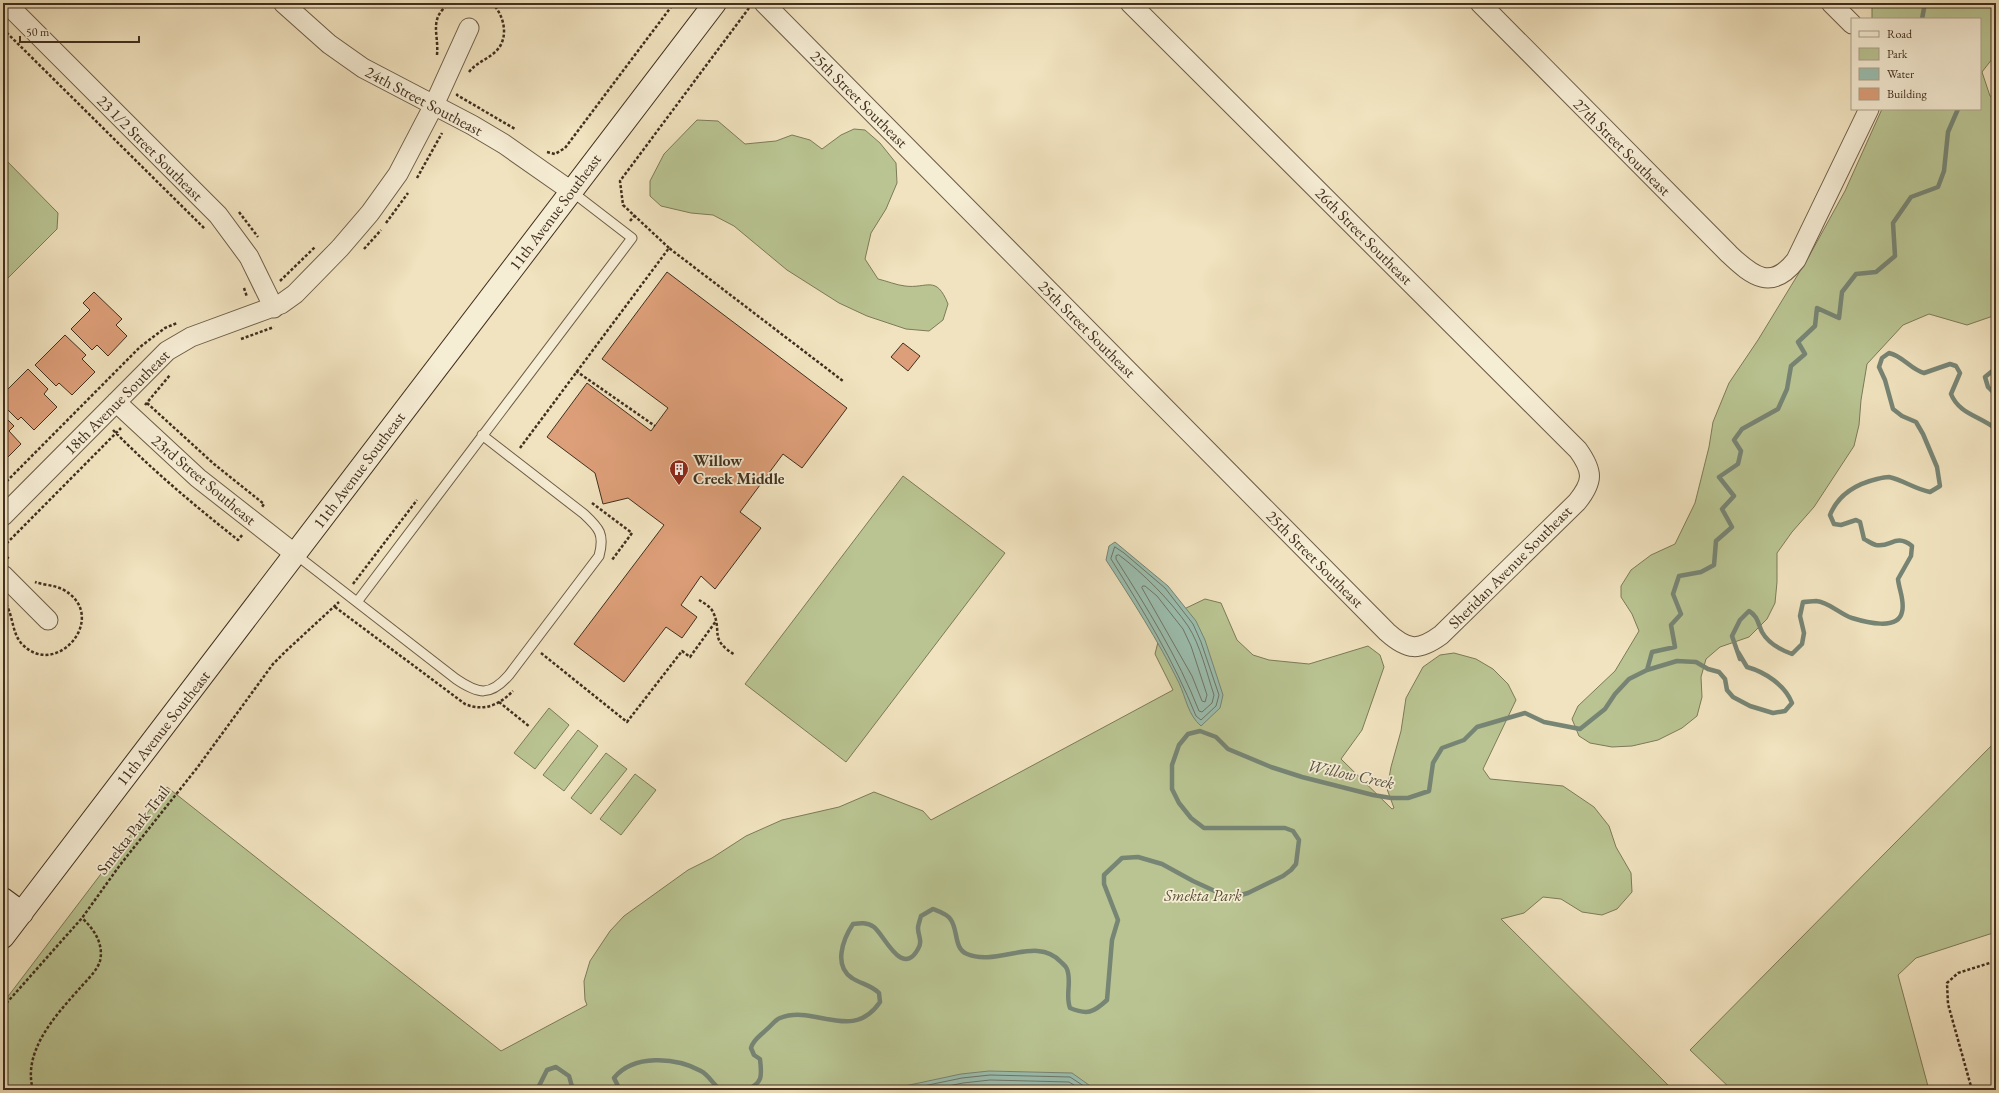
<svg xmlns="http://www.w3.org/2000/svg" width="1999" height="1093" viewBox="0 0 1999 1093" font-family="'EB Garamond',serif">
<style>
.green{fill:#b9c492;stroke:#7d7a58}
.water{fill:#9bbeaf;stroke:#778575}
.lines{fill:none;stroke-linecap:round;stroke-linejoin:round}
.shore{stroke:#6e7666;stroke-width:1}
.stream{stroke:#778575;stroke-width:4.5}
.building{fill:#dd9f79;stroke:#412f1e}
.lane-casing{stroke:#6d5c46;stroke-width:11}
.street-casing{stroke:#6d5c46;stroke-width:21}
.secondary-casing{stroke:#412f1e;stroke-width:24}
.path{stroke:#412f1e;stroke-width:2.5;stroke-dasharray:3 2;stroke-linecap:butt}
.lane{stroke:#f6edd5;stroke-width:9}
.street{stroke:#f6edd5;stroke-width:19}
.secondary{stroke:#f6edd5;stroke-width:22}
.labels{text-anchor:middle;dominant-baseline:central;stroke-width:3.5;stroke-linejoin:round;paint-order:stroke}
.street-label{font-size:16px;fill:#412f1e;stroke:#f6edd5}
.poi-label{font-size:16px;font-weight:bold;fill:#412f1e;stroke:#f6edd5;text-anchor:start}
.park-label{font-size:16px;font-style:italic;fill:#594d35;stroke:#f6edd5}
.water-label{font-size:17px;font-style:italic;fill:#585342;stroke:#f6edd5}
</style>
<rect width="100%" height="100%" fill="#f1e3bf"/>
<filter id="stains"><feTurbulence type="fractalNoise" baseFrequency=".005" numOctaves="4"/><feColorMatrix values="0 0 0 0 .2 0 0 0 0 .09 0 0 0 0 .02 0 0 0 .5 -.17"/></filter>
<radialGradient id="worn" r=".72"><stop offset=".6" stop-color="#630" stop-opacity="0"/><stop offset="1" stop-color="#630" stop-opacity=".3"/></radialGradient>
<path class="green" d="M1872,3H1996V54L1982,72L1990,96L1996,99V315L1967,325L1929,314L1903,325L1867,364L1861,400L1859,425L1854,446L1814,507L1792,532L1777,553V582L1775,603L1767,619L1749,637L1720,647L1706,659L1701,677L1702,697L1697,716L1682,728L1658,740L1632,746L1612,747L1590,743L1579,736L1572,719L1578,706L1615,671L1639,631L1632,614L1621,597V586L1631,570L1651,555L1675,544L1695,503L1709,447L1713,422L1729,383L1758,340L1808,258L1845,191L1882,109H1980V19H1872Z
M697,120L718,121L745,144L776,141L792,135L810,140L822,149L841,135L854,129L865,130L880,143L896,163L897,183L886,209L871,233L865,259L878,279C887,281 896,285 905,286C927,289 936,274 948,304L943,320L929,331L906,329L867,316L839,303L787,270L734,226L713,215L691,213L661,206L650,196V181L664,154Z
M3,157L58,213L57,229L3,283Z
M903,476L1005,553L846,762L745,684Z
M1205,599L1221,603L1237,640L1253,655L1269,660L1309,664L1368,646L1380,655L1384,667L1362,730L1341,759L1392,809L1394,808L1387,789L1391,767L1401,731L1406,698L1423,667L1440,655L1454,653L1476,659L1493,669L1508,684L1516,700L1483,769L1490,779L1563,786L1594,807L1609,826L1616,847L1631,873L1632,892L1617,909L1602,915L1582,912L1561,899L1543,897L1524,913L1501,919L1673,1090H3V1003L167,787L501,1051L587,1005L585,1000L584,981L590,961L610,931L624,916L688,870L712,858L746,836L782,820L839,807L874,792L923,811L931,820L1173,690L1155,654L1159,638L1182,610Z
M549,708L569,725L535,769L514,753Z
M578,730L598,746L564,791L543,775Z
M1996,741V932L1916,958L1898,975L1929,1090H1732L1690,1050Z
M606,753L627,769L591,814L571,798Z
M635,774L656,790L621,835L600,819Z"/>
<path class="water" d="M1115,542L1168,586L1196,621L1205,640L1223,695L1220,708L1201,726C1188,715 1186,698 1179,683C1158,640 1132,600 1106,560L1109,546Z
M989,1071L1072,1073L1096,1090H893L900,1087L961,1074Z"/>
<g class="lines">
<path class="shore" d="M1115,547L1124,553L1165,588L1193,624L1201,642L1219,695L1216,706L1201,720L1196,716C1174,661 1143,610 1111,559Z
M1119,555C1143,573 1171,601 1188,626C1200,644 1207,674 1214,695L1212,703L1202,712L1199,711C1178,657 1147,608 1116,559V556Z
M1143,586H1145L1157,596L1183,629L1191,646L1207,695L1205,702L1202,701L1192,676L1142,588Z
M904,1090L962,1078L990,1075L1070,1077L1090,1090
M928,1090L963,1083L990,1080L1069,1082L1082,1090
M957,1090C974,1086 1058,1082 1071,1090"/>
<path class="stream" d="M1922,19L1925,3
M1996,368L1985,377L1988,387L1996,395
M1647,670L1652,652L1675,647L1671,625L1681,614L1673,594L1679,576L1701,572L1714,565L1716,541L1732,527L1722,509L1734,496L1719,477L1738,464L1741,451L1734,440L1742,429L1778,409L1787,389L1791,366L1805,354L1798,342L1815,326L1817,308L1839,318L1842,292L1856,274L1876,272L1895,256L1893,223L1911,197L1938,187L1944,171L1948,132L1958,109
M537,1090L547,1070L556,1067L569,1076L573,1090
M620,1090L614,1078C633,1054 676,1057 701,1071C709,1075 713,1085 721,1090
M746,1090C763,1083 762,1076 760,1059L754,1055L751,1048C753,1040 760,1036 766,1030C771,1026 775,1020 780,1018C815,1004 852,1043 880,1002L879,993C871,985 861,984 852,978C833,966 843,939 853,924C860,923 867,922 874,927C885,936 902,978 918,949C923,941 918,936 918,928C918,925 920,920 921,916L933,909C938,911 948,914 951,920C958,930 954,949 967,954C997,967 1037,935 1061,962C1063,964 1066,966 1067,969C1072,982 1065,995 1070,1008C1087,1015 1093,1013 1107,1000L1112,940L1118,920L1104,884V875L1122,858L1138,857L1162,864L1193,881L1230,898L1248,893L1283,876L1291,870L1296,864L1299,840L1293,831L1285,828H1204L1191,818L1179,803L1172,789V765L1179,745L1188,734L1200,731L1216,737L1228,749L1271,767L1302,777L1373,795L1391,798H1408L1429,791L1433,763L1442,748L1464,740L1477,727L1525,713L1544,722L1580,729L1605,709L1615,694L1629,679L1647,670L1677,661L1696,662L1708,669L1719,672L1725,679L1727,690L1733,697L1750,706L1773,713L1785,711L1792,703C1785,685 1765,672 1747,667L1738,652L1740,659L1732,636L1740,620L1749,611C1758,616 1758,624 1762,632C1768,643 1781,650 1792,654L1802,644L1804,633L1800,616L1803,602C1807,602 1812,601 1816,601C1829,602 1840,614 1852,618C1865,622 1898,631 1902,612C1905,601 1899,590 1898,579L1911,556L1912,546C1895,533 1891,548 1876,545C1872,544 1868,541 1864,539L1860,522L1856,520L1841,525L1834,524L1830,515C1838,495 1856,484 1877,479C1881,478 1885,477 1889,477C1903,480 1915,489 1930,492L1940,486L1937,467L1923,434L1916,422L1902,416L1893,409L1885,380L1879,367L1882,358L1889,353C1903,356 1910,369 1924,373L1950,364L1956,366L1960,373L1951,394C1959,414 1980,416 1996,429"/>
</g>
<path class="building" d="M667,272L847,408L802,468L783,454L740,512L761,528L715,589L701,576L681,605L697,617L682,638L666,627L624,682L574,644L664,525L628,498L603,504L595,473L547,437L587,383L651,431L668,408L602,359Z
M94,292L122,319L116,325L127,336L108,356L97,345L92,350L71,329L90,310L83,303Z
M65,335L86,355L82,359L95,372L72,395L59,383L56,386L35,365Z
M903,343L920,356L908,371L891,357Z
M28,369L48,389L44,394L57,407L34,430L21,417L18,420L3,405V394Z
M3,415L14,426L9,431L21,444L3,462Z"/>
<g class="lines">
<defs>
<path id="lane" d="M295,554L456,679C478,694 490,697 509,675L599,556C605,534 599,528 584,514L482,435
M357,602L632,238L571,191"/>
<path id="street" d="M6,3L218,215L249,257L274,308
M283,3L329,44L363,68L472,125L504,144L571,191
M764,3L1387,632C1408,651 1419,651 1441,635L1577,502C1594,481 1593,471 1578,450L1130,3
M1480,3L1729,254C1753,277 1772,291 1796,260L1869,109
M1831,3L1852,24
M116,402L198,478L295,554
M3,516L167,351L191,337L281,304L295,294L340,248L370,213L398,174L434,105L469,28
M3,575L48,620"/>
<path id="secondary" d="M3,899L22,913
M3,937L715,3"/>
</defs>
<use href="#lane" class="lane-casing"/>
<use href="#street" class="street-casing"/>
<use href="#secondary" class="secondary-casing"/>
<path class="path" d="M3,29L205,229
M437,55C439,33 428,19 450,3
M469,72C476,63 486,60 494,53C510,40 505,16 492,3
M458,94L457,95L515,129
M547,152L555,154L565,148L674,3
M417,178L442,133
M239,212L258,237
M630,221L635,215
M386,223L408,193
M669,248L623,205L620,181L749,8
M364,249L381,230
M280,281L315,247
M244,288L247,297
M241,339L274,327
M576,371L655,426
M147,403L214,464L264,504L262,507
M145,405L170,375
M113,430C152,470 194,505 238,540L243,534
M520,448L669,248L843,381
M3,485L140,347L165,328L177,323
M592,503L632,533L612,560
M3,547L121,428
M3,553L9,559
M353,584L417,500
M699,600C704,603 711,607 713,612C723,633 708,638 735,655
M6,604C13,616 12,632 21,643C56,682 112,615 62,589C54,585 43,585 35,582
M335,607L465,704C484,712 499,705 513,691
M541,653L627,722L682,651L690,657L716,621
M499,702L530,727
M3,1007L82,918L120,865L197,768L273,664L286,651L339,602
M33,1090C22,1051 56,1015 80,988C86,981 97,971 100,961C104,944 94,929 82,918
M1972,1090L1948,1004L1947,983L1958,973L1996,961"/>
<use href="#lane" class="lane"/>
<use href="#street" class="street"/>
<use href="#secondary" class="secondary"/>
</g>
<defs>
<symbol id="building-pin" viewBox="-11 -11 22 30"><path d="M0 17L-7.5 6A9.5 9.5 0 1 1 7.5 6Z" fill="#8f2418" stroke="#f6edd5"/><path d="M-4-6H4V6H1V3H-1V6H-4ZM-2.5-4.3h1.7v1.8h-1.7ZM.8-4.3h1.7v1.8H.8ZM-2.5-1h1.7V.8h-1.7ZM.8-1h1.7V.8H.8Z" fill="#fff"/></symbol>
</defs>
<g fill-rule="evenodd">
<use href="#building-pin" x="668" y="458" width="22" height="30"/>
</g>
<g class="labels">
<g class="street-label">
<text transform="translate(859 99) rotate(45)">25th Street Southeast</text>
<text transform="translate(424 101) rotate(28)">24th Street Southeast</text>
<text transform="translate(1622 147) rotate(45)">27th Street Southeast</text>
<text transform="translate(150 148) rotate(45)">23 1/2 Street Southeast</text>
<text transform="translate(555 212) rotate(-53)">11th Avenue Southeast</text>
<text transform="translate(1364 236) rotate(45)">26th Street Southeast</text>
<text transform="translate(1087 329) rotate(45)">25th Street Southeast</text>
<text transform="translate(117 402) rotate(-45)">18th Avenue Southeast</text>
<text transform="translate(359 470) rotate(-53)">11th Avenue Southeast</text>
<text transform="translate(204 480) rotate(40)">23rd Street Southeast</text>
<text transform="translate(1315 559) rotate(45)">25th Street Southeast</text>
<text transform="translate(1510 567) rotate(-45)">Sheridan Avenue Southeast</text>
<text transform="translate(163 728) rotate(-52)">11th Avenue Southeast</text>
<text transform="translate(133 830) rotate(-52)">Smekta Park Trail</text>
</g>
<g class="poi-label">
<text x="693" y="460">Willow<tspan x="693" dy="18">Creek Middle</tspan></text>
</g>
<g class="park-label">
<text x="1203" y="895">Smekta Park</text>
</g>
<g class="water-label">
<text transform="translate(1351 774) rotate(12)">Willow Creek</text>
</g>
</g>
<rect width="1999" height="1093" fill="none" stroke="#f1e3bf" stroke-width="16"/>
<rect x="4" y="4" width="1991" height="1085" fill="none" stroke="#412f1e" stroke-width="2"/>
<rect x="8" y="8" width="1983" height="1077" fill="none" stroke="#412f1e"/>
<rect x="1851" y="18" width="130" height="92" fill="#f6edd5" stroke="#aea18c"/>
<rect x="1859" y="31" width="20" height="6" fill="#f6edd5" stroke="#aea18c"/>
<text x="1887" y="38" font-size="12" fill="#412f1e">Road</text>
<rect x="1859" y="48" width="20" height="12" fill="#b9c492" stroke="#aea18c"/>
<text x="1887" y="58" font-size="12" fill="#412f1e">Park</text>
<rect x="1859" y="68" width="20" height="12" fill="#9bbeaf" stroke="#aea18c"/>
<text x="1887" y="78" font-size="12" fill="#412f1e">Water</text>
<rect x="1859" y="88" width="20" height="12" fill="#dd9f79" stroke="#aea18c"/>
<text x="1887" y="98" font-size="12" fill="#412f1e">Building</text>
<path d="M20 36v6h119v-6" fill="none" stroke="#412f1e" stroke-width="2"/>
<text x="26" y="36" font-size="12" fill="#412f1e" stroke="#f6edd5" stroke-width="3" paint-order="stroke">50 m</text>
<rect width="100%" height="100%" filter="url(#stains)"/>
<rect width="100%" height="100%" fill="url(#worn)"/>
</svg>
